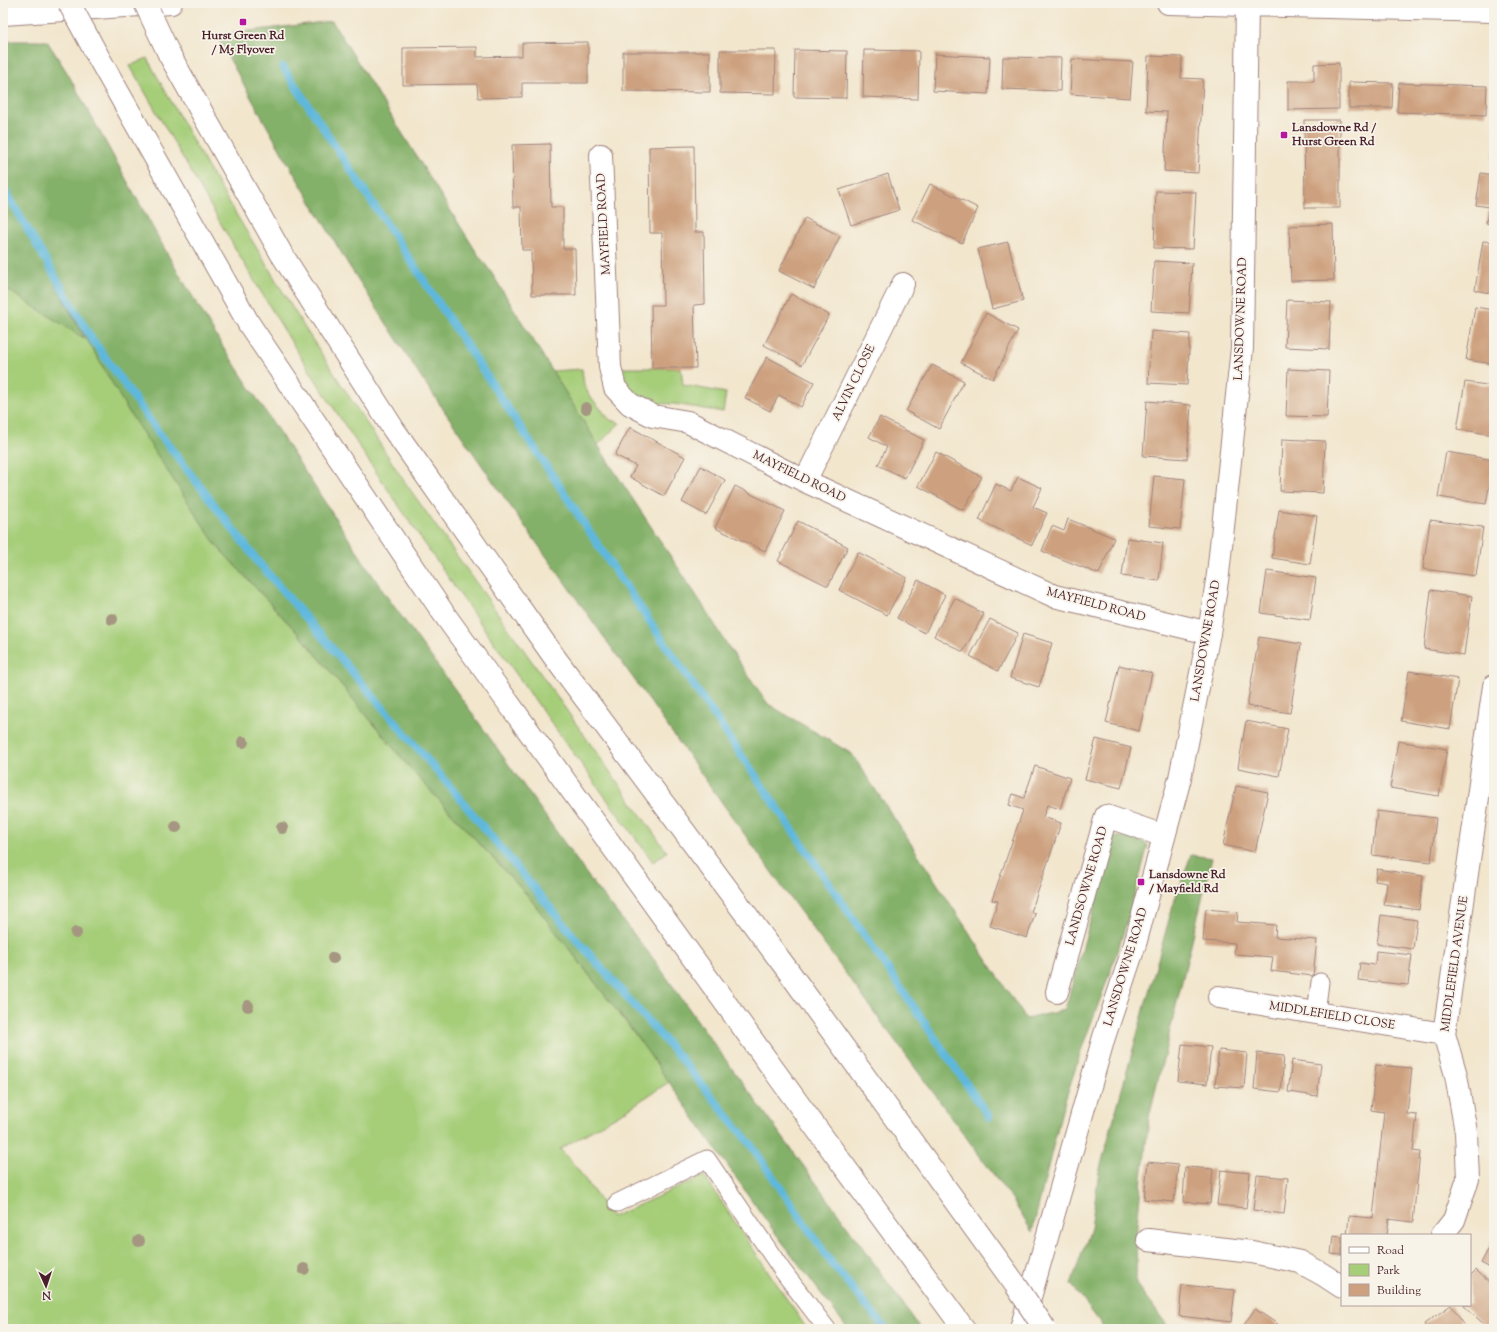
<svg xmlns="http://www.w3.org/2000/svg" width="1497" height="1332" viewBox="0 0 1497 1332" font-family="'Sorts Mill Goudy',serif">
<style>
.green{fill:#a6ce79;stroke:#787652}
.forest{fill:#84b169;stroke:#67684a}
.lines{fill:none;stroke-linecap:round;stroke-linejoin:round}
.stream{stroke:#5eb8dc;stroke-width:8}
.building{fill:#cda17f}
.service-casing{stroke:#9e827c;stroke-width:19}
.minor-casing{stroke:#9e827c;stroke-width:24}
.tertiary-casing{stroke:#9e827c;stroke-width:24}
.motorway-casing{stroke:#9e827c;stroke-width:24}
.service{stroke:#fff;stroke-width:17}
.minor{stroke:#fff;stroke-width:22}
.tertiary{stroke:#fff;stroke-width:22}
.motorway{stroke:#fff;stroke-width:22}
.motorway-bridge-casing{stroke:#9e827c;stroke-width:24;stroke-linecap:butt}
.motorway-bridge{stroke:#fff;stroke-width:22}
.tree{fill:#a59681}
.poi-dot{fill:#b5179e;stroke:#f7f3e8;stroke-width:1.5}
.labels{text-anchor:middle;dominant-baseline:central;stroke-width:3.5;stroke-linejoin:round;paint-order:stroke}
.poi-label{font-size:12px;font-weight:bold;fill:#4a1f2b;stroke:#f7f3e8;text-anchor:start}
.street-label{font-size:12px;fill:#4a1f2b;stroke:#f7f3e8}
</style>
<rect width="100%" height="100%" fill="#f7f3e8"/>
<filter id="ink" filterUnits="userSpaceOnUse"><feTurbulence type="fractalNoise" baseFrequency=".025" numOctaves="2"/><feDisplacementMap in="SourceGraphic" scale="8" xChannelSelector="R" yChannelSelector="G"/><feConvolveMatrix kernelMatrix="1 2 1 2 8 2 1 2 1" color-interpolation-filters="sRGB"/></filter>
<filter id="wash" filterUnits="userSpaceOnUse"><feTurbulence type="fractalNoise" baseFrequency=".012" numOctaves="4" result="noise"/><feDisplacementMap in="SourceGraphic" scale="16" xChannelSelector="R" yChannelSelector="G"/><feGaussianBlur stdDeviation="0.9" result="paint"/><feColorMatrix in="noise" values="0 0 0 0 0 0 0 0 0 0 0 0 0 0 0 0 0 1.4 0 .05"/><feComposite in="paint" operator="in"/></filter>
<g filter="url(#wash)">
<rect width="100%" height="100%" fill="#f2e6cd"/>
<path class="green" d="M147,58L207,166L306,330L404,481L667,852L653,862C530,695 408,526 297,351C239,258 185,161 130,66Z
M3,202L37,252L216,545L306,642L415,774L528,896L635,1034L669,1082L625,1111L560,1149L576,1167L612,1217L704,1176L807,1329H3Z
M620,368H681L683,385L726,393L723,412L674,404L651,403L637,398L627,388Z
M582,369L584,385L589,395L610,420L620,423L598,445L552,371Z"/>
<path class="forest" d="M332,21L477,253L491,272L611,466L704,607L728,646L768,704L852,754L1026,1019L1065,1010L1114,837C1127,836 1137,838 1148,845L1129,916L1107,981L1084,1042L1062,1110L1032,1232L1013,1201L785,891L494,483L423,380L348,264L282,153L216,35Z
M3,41H47L68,74L173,264L220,342L385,594L467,706L590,879L655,961L714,1044L833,1206L921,1329H848L770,1226L635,1034L528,896L415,774L306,642L216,545L127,409L55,284L85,339L3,287Z
M1191,855L1212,858L1149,1117L1137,1223L1136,1284L1170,1329H1105L1071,1284L1091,1228L1099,1172L1173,905Z"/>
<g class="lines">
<path class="stream" d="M283,67L618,575L989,1117
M3,187L90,336L159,433L259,563L437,771L577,940L682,1060L751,1145L833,1265L886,1329"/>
</g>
<g id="blocks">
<path class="building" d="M588,42V83H522V97L478,98L477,84L403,85V48L477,47V57L522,56V43Z
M720,50H776L775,94L720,93Z
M795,50L847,51L846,98L794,97Z
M864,50L919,51L918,99L863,97Z
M623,52H710V92L623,91Z
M935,54L990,57L988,94L933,91Z
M1148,56L1182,57L1181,78L1203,79L1198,173L1164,171L1167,112L1146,111Z
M1003,57L1061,58L1060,91L1002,89Z
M1072,59L1133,62L1130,98L1070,94Z
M1339,63V109L1288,110V81H1314V64Z
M1349,82L1393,83L1392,108H1349Z
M1399,83L1487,86L1486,115L1397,112Z
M1304,120H1340V208H1305Z
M550,144L551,207H563V249H575L576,295H532L531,250H522L521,207H513L512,145Z
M694,146L695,232H704L705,304L694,305L696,368H652L651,305H663L662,233H650L649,147Z
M1493,152H1494V170H1492Z
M1481,173L1494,175V224L1486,223L1489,207L1476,205Z
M888,174L899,210L851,225L839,190Z
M930,184L978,208L962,243L912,220Z
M1156,191L1196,192L1193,249L1154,248Z
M805,218L840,236L814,289L779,271Z
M1333,224L1334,280L1291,281L1289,226Z
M1483,241L1494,242V294L1475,290Z
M1008,242L1023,301L992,309L978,249Z
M1154,261L1192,263L1189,313L1151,311Z
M791,294L829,315L802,365L764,345Z
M1287,300L1331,302L1329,349L1285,347Z
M1475,307L1494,310V364L1466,360Z
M986,313L1018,330L993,379L961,363Z
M1151,331L1190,334L1187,385L1148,383Z
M767,357L814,382L801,407L779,395L770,411L745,398Z
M932,365L964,381L939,429L906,411Z
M1288,369L1329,371L1327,417L1286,416Z
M1465,382L1494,386V435L1457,429Z
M1147,401L1191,405L1187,459L1143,456Z
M880,417L924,440L905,478L878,465L887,447L869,437Z
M630,427L685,457L664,496L630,477L636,466L615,455Z
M1282,439L1325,441L1323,493L1280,491Z
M936,452L982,477L963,510L918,486Z
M1446,452L1494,460L1486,504L1438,497Z
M701,466L725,480L706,515L682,502Z
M1154,476L1185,479L1180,529L1149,526Z
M1018,477L1042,488L1033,507L1047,513L1032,545L979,520L996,484L1011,491Z
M735,486L785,511L765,551L715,528Z
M1279,510L1317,516L1310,564L1272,558Z
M1068,519L1114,538L1099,574L1042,551L1052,526L1064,531Z
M1430,520L1483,527L1476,576L1423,569Z
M798,521L848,547L828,586L778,561Z
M1127,538L1163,543L1159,581L1122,576Z
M858,552L907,578L887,615L839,590Z
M1267,571L1316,578L1310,620L1261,613Z
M918,580L945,595L925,633L897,618Z
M1431,590L1472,596L1464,655L1424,649Z
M955,598L984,614L963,652L934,636Z
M990,619L1018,633L998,671L970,656Z
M1023,634L1052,643L1039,687L1010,678Z
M1259,637L1301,644L1290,713L1247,706Z
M1119,665L1152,673L1139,731L1106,723Z
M1409,671L1458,679L1450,729L1401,721Z
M1246,721L1288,729L1279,776L1238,768Z
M1096,739L1131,748L1121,788L1085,779Z
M1398,741L1447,749L1439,796L1390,788Z
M1035,766L1070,778L1060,809L1047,805L1043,817L1061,823L1031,912L1035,914L1027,938L990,926L998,901L992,900L1023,810L1009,805L1013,794L1024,798Z
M1236,786L1268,792L1255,852L1223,845Z
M1377,811L1436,818L1431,862L1372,855Z
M1377,869L1423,876L1419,910L1384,905L1387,883L1375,881Z
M1206,909L1238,912L1237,922L1276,925L1275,937L1317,940L1313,976L1271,971L1273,957L1234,954L1235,943L1203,941Z
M1381,915L1417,920L1413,949L1377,944Z
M1376,951L1412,955L1408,985L1358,980L1360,963L1375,965Z
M1182,1044L1211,1047L1207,1084L1178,1081Z
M1219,1050L1247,1053L1244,1088L1215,1086Z
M1257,1053L1284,1056L1281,1092L1254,1089Z
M1292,1060L1321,1064L1317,1096L1288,1092Z
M1376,1065L1412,1068L1407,1114L1417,1115L1413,1151L1420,1152L1413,1222L1389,1219L1387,1235H1347L1349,1216L1373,1218L1384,1112L1371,1110Z
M1148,1162L1178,1165L1174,1202L1144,1199Z
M1185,1167L1213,1169L1210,1204L1183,1202Z
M1221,1170L1250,1173L1246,1208L1217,1205Z
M1257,1175L1288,1178L1284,1214L1253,1210Z
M1333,1236L1342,1237V1255L1331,1254Z
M1494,1239V1270L1481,1263Z
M1476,1270L1494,1287V1324L1489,1329L1463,1305H1470V1276Z
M1182,1285L1235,1290L1231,1322L1179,1316Z
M1451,1305L1467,1329H1427L1424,1324Z
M1255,1309L1279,1325L1277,1329H1241Z"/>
</g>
</g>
<g filter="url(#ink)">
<use href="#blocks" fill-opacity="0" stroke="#9e827c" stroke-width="1"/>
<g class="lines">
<defs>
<path id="service" d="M1316,1013L1320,982
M617,1203L707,1159L782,1270L827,1329"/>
<path id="minor" d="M601,155L610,367L615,388L630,404L653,416L688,422L805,481L1054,596L1209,633
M805,481L903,284
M1057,992L1106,816L1164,836
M1219,997L1444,1034
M1442,1235L1454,1220L1468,1179L1466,1132L1456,1075L1444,1034L1494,686
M1148,1240L1252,1252L1300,1262L1322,1274L1342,1287"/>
<path id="tertiary" d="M1168,3L1494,11
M3,14L171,3
M1021,1329L1104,1037L1135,944L1180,778L1209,633L1218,574L1242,348L1247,5"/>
<path id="motorway" d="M96,53L249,324L444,614L805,1113L964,1329
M169,54L281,253L394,430L555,658L789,972L1015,1284"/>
</defs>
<use href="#service" class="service-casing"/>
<use href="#minor" class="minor-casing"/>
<use href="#tertiary" class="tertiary-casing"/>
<use href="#motorway" class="motorway-casing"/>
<use href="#service" class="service"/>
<use href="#minor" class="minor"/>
<use href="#tertiary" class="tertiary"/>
<use href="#motorway" class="motorway"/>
<defs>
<path id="motorway-bridge" d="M69,3L96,53
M145,3L169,54
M1015,1284L1045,1329"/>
</defs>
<use href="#motorway-bridge" class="motorway-bridge-casing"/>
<use href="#motorway-bridge" class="motorway-bridge"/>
</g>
<g class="tree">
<circle cx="586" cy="408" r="6"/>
<circle cx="112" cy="619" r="6"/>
<circle cx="243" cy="742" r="6"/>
<circle cx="176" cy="827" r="6"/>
<circle cx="282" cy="828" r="6"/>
<circle cx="76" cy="933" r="6"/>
<circle cx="333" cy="958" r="6"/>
<circle cx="248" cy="1006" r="6"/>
<circle cx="139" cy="1241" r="6"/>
<circle cx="304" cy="1269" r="6"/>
</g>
</g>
<g class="poi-dot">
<rect x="239" y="18" width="8" height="8" rx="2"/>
<rect x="1280" y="131" width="8" height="8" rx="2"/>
<rect x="1137" y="878" width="8" height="8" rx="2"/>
</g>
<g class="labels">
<g class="poi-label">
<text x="243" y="36" text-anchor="middle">Hurst Green Rd<tspan x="243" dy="14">/ M5 Flyover</tspan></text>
<text x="1292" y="128">Lansdowne Rd /<tspan x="1292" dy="14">Hurst Green Rd</tspan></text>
<text x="1149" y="875">Lansdowne Rd<tspan x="1149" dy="14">/ Mayfield Rd</tspan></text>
</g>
<g class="street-label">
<text transform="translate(604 224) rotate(-93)">MAYFIELD ROAD</text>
<text transform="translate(1241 319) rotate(-88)">LANSDOWNE ROAD</text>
<text transform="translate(854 383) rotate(-64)">ALVIN CLOSE</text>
<text transform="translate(799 477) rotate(26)">MAYFIELD ROAD</text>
<text transform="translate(1096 605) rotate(15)">MAYFIELD ROAD</text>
<text transform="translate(1206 641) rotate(-80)">LANSDOWNE ROAD</text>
<text transform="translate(1087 886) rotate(-74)">LANDSOWNE ROAD</text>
<text transform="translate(1455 964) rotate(-82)">MIDDLEFIELD AVENUE</text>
<text transform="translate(1126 967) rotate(-73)">LANSDOWNE ROAD</text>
<text transform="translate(1332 1016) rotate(9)">MIDDLEFIELD CLOSE</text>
</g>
</g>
<rect width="1497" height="1332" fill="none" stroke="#f7f3e8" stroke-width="16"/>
<rect x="1341" y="1234" width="130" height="72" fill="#f7f3e8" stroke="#b29e9c"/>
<rect x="1349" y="1247" width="20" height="6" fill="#ffffff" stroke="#b29e9c"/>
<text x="1377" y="1254" font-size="12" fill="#4a1f2b">Road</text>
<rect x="1349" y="1264" width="20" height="12" fill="#a6ce79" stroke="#b29e9c"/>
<text x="1377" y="1274" font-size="12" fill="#4a1f2b">Park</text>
<rect x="1349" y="1284" width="20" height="12" fill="#cda17f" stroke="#b29e9c"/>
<text x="1377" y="1294" font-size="12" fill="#4a1f2b">Building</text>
<g transform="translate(46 1286) rotate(177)" stroke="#f7f3e8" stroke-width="3" paint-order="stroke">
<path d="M0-3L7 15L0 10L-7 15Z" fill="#4a1f2b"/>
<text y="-6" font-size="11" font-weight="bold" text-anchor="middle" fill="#4a1f2b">N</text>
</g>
</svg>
